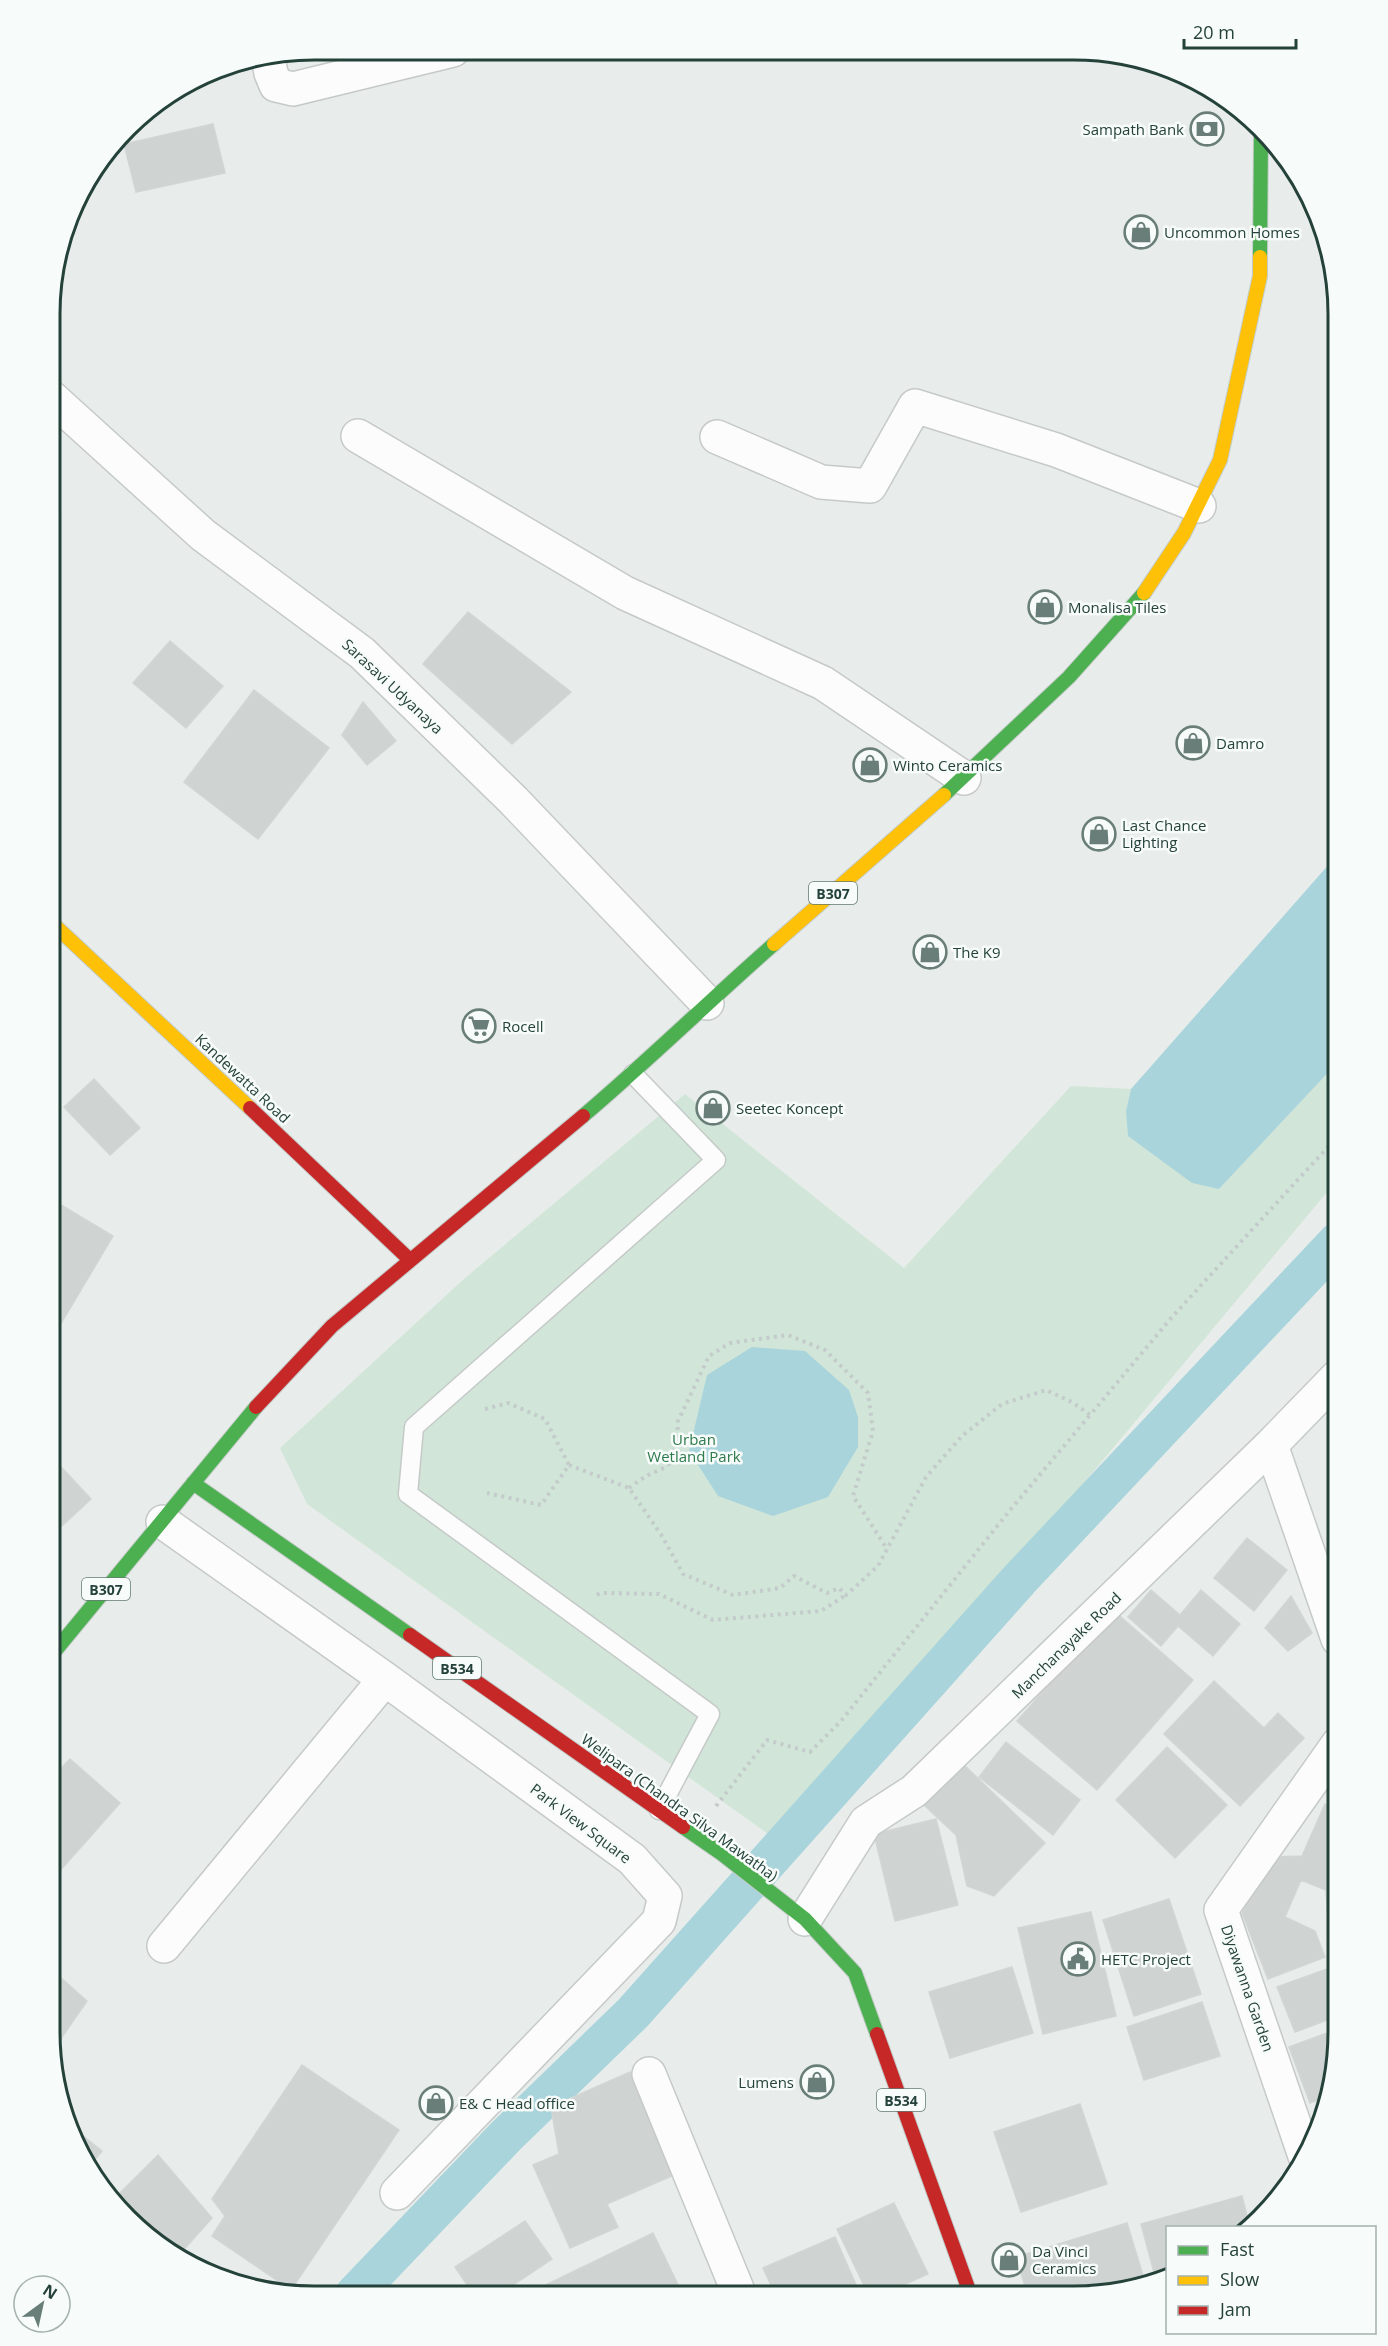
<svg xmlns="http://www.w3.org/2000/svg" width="1388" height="2346" viewBox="0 0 1388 2346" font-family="'Open Sans',sans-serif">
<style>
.green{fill:#d1e6d8}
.water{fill:#a9d4db}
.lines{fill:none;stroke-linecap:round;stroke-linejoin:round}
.canal{stroke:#a9d4db;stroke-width:39}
.building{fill:#cfd4d2;stroke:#d1d6d4;stroke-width:1.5}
.lane-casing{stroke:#c5cac8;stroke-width:21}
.street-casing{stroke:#c5cac8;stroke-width:36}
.fast-casing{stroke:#c3cbc8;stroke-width:16}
.slow-casing{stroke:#c3cbc8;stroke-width:16}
.jam-casing{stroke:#c3cbc8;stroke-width:16}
.path{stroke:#c3ccca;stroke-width:4;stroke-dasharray:3 4.5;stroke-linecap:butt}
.lane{stroke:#fcfcfc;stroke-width:18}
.street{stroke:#fcfcfc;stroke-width:33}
.fast{stroke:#4caf50;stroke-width:14}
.slow{stroke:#ffc107;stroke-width:14}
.jam{stroke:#c62828;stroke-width:14}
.labels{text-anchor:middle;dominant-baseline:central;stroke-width:5;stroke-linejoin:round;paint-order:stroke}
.shield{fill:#f7fbf9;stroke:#637a73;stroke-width:1.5}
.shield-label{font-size:14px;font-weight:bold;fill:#24423a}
.poi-label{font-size:15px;fill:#24423a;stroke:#f7fbf9;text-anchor:start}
.street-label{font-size:15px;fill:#24423a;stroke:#f7fbf9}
.park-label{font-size:15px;fill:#2d7a4b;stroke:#f7fbf9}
.rim{fill:none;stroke:#24423a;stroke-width:3}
</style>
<rect width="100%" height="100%" fill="#e8edeb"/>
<path class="green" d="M1338,1062V1179L782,1844L307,1504L280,1448L465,1278L685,1094L904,1268L1071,1086L1131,1089L1126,1111L1219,1189Z"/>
<path class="water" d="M1338,854V1062L1219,1189L1192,1183L1128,1136L1126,1111L1131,1089Z
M752,1347L805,1351L849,1390L858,1417V1447L828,1497L773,1516L718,1496L689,1451L707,1375Z"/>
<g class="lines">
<path class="canal" d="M355,2294L506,2136L633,2013L1019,1580L1338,1241"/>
</g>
<path class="building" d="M213,124L225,173L136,192L124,144Z
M468,612L571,692L512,744L423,664Z
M170,641L223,686L186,728L133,683Z
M254,690L329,748L258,839L184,782Z
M363,702L396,741L367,765L342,735Z
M94,1079L140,1128L110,1155L64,1107Z
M51,1199L113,1236L50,1342Z
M50,1455L91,1499L50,1537Z
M1247,1538L1287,1570L1254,1611L1214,1578Z
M1151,1590L1180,1615L1201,1590L1240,1624L1213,1656L1178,1626L1161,1646L1128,1617Z
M1291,1596L1312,1633L1288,1651L1265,1628Z
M1114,1611L1193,1680L1097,1790L1017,1721Z
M1214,1681L1264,1728L1278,1713L1304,1738L1240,1806L1164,1734Z
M1006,1742L1080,1800L1053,1835L979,1777Z
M1167,1747L1227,1805L1175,1858L1116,1800Z
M70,1759L120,1803L50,1882V1779Z
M963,1764L1045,1843L994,1896L967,1886L956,1835L924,1805Z
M1325,1804L1338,1810V1924L1328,1921L1326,1890L1301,1880L1285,1917L1315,1931L1325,1957L1268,1979L1242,1913L1273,1857L1302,1856Z
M936,1819L958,1905L895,1921L874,1834Z
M1169,1899L1201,1994L1134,2016L1103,1920Z
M1091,1912L1116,2016L1043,2034L1018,1928Z
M1338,1965V2016L1295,2032L1277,1987Z
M1012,1967L1033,2033L950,2058L929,1992Z
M50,1968L87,2001L53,2050L50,2032Z
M1202,2002L1220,2056L1144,2080L1127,2027Z
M1338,2029V2050L1327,2097L1310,2103L1289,2047Z
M302,2065L399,2130L291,2290L212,2236L225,2216L212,2199Z
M630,2072L676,2174L607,2204L618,2227L570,2248L533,2165L559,2154L551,2107Z
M1080,2104L1107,2184L1021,2212L994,2132Z
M67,2123L102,2151L89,2167L69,2133Z
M158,2155L212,2218L178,2256L153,2242L112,2201Z
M1242,2196L1250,2228H1168V2278L1156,2280L1141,2224Z
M894,2203L928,2274L879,2296H869L837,2229Z
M525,2221L552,2259L498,2295H474L455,2267Z
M1127,2223L1145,2282L1075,2296H1028L1016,2257Z
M653,2233L682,2293L676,2295H530L529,2293Z
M835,2237L861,2296H776L763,2268Z"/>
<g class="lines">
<defs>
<path id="lane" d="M633,1074L716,1160L414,1427L408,1494L710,1714L659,1810"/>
<path id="street" d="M268,58L271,73L276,85L293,89L453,50
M52,398L203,535L362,653L513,800L707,1003
M358,436L625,593L823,683L964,778
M717,437L821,482L870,486L915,406L1056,450L1199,506
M1271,1445L1338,1639
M163,1522L385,1679L632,1859L665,1896L659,1921L397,2193
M805,1919L866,1822L914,1791L1271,1445L1338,1376
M164,1946L385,1679
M649,2074L740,2296
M1305,2156L1221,1910L1338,1744"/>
<path id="fast" d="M1260,257L1261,130
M944,795L1069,677L1144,593
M583,1116C648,1061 709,1001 774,944
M193,1483L410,1635
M50,1657L256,1407
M683,1827L722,1854L805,1919L855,1973L877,2034"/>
<path id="slow" d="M1144,593L1184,533L1220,460L1260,276V257
M51,922L250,1108
M774,944L944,795"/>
<path id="jam" d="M250,1108L410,1260
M256,1407L332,1326L583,1116
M410,1635L683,1827
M877,2034L971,2296"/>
</defs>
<use href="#lane" class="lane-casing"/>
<use href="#street" class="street-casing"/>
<use href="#fast" class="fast-casing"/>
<use href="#slow" class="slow-casing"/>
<use href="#jam" class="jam-casing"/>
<path class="path" d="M485,1409L508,1403L545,1419L569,1465L541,1505L487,1493
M569,1465L629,1488L662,1536L683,1574L733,1595L780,1588L794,1576L827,1593L839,1588L846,1595L878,1566L926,1477L962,1436L1002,1404L1046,1390L1072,1402L1090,1415L1172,1317L1338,1136
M629,1488L646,1476L668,1466L677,1440L678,1421L709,1356L730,1343L788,1335L825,1350L868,1393L873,1431L853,1496L887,1549
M597,1595L600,1593L659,1594L713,1620L821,1611L846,1595
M716,1806L767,1740L810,1752L841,1721L1011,1509L1090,1415"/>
<use href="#lane" class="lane"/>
<use href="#street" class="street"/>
<use href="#fast" class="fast"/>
<use href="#slow" class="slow"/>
<use href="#jam" class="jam"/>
</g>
<defs>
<symbol id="bank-ring" viewBox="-11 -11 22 22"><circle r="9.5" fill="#f7fbf9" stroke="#697e78" stroke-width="1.5"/><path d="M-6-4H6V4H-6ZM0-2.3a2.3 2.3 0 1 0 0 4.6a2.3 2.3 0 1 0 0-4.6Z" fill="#697e78"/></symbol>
<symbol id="shop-ring" viewBox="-11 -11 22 22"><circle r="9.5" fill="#f7fbf9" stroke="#697e78" stroke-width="1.5"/><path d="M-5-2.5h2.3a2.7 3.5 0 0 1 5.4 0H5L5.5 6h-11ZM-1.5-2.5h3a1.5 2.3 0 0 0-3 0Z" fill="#697e78"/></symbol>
<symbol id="supermarket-ring" viewBox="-11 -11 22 22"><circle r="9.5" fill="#f7fbf9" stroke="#697e78" stroke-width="1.5"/><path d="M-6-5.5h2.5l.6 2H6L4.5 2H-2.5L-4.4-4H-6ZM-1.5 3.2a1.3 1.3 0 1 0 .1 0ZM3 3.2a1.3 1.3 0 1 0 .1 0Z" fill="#697e78"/></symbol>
<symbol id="civic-ring" viewBox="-11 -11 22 22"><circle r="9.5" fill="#f7fbf9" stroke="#697e78" stroke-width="1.5"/><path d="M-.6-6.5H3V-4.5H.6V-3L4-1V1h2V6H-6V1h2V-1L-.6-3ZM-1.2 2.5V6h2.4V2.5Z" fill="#697e78"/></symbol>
</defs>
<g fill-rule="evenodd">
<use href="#bank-ring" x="1188" y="110" width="38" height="38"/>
<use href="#shop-ring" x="1122" y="213" width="38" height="38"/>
<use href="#shop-ring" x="1026" y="588" width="38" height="38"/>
<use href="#shop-ring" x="1174" y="724" width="38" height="38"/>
<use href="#shop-ring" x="851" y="746" width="38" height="38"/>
<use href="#shop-ring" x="1080" y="815" width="38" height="38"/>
<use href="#shop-ring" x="911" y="933" width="38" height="38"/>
<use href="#supermarket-ring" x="460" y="1007" width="38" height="38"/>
<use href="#shop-ring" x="694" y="1089" width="38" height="38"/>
<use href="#civic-ring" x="1059" y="1940" width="38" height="38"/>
<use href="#shop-ring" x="798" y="2063" width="38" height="38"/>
<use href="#shop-ring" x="417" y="2084" width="38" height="38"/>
<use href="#shop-ring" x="990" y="2241" width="38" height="38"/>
</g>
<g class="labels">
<g class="shield">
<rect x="809" y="882" width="48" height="22" rx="4.5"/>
<rect x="82" y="1578" width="48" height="22" rx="4.5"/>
<rect x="433" y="1657" width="48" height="22" rx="4.5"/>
<rect x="877" y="2089" width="48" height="22" rx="4.5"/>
</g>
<g class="shield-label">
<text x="833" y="893">B307</text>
<text x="106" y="1589">B307</text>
<text x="457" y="1668">B534</text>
<text x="901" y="2100">B534</text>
</g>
<g class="poi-label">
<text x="1184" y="129" text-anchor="end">Sampath Bank</text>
<text x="1164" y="232">Uncommon Homes</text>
<text x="1068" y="607">Monalisa Tiles</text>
<text x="1216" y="743">Damro</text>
<text x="893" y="765">Winto Ceramics</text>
<text x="1122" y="825">Last Chance<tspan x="1122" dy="17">Lighting</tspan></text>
<text x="953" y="952">The K9</text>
<text x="502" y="1026">Rocell</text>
<text x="736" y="1108">Seetec Koncept</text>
<text x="1101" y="1959">HETC Project</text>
<text x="794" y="2082" text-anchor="end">Lumens</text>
<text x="459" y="2103">E&amp; C Head office</text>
<text x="1032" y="2251">Da Vinci<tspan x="1032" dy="17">Ceramics</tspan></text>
</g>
<g class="street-label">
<text transform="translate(393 686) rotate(43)">Sarasavi Udyanaya</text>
<text transform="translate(243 1078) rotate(43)">Kandewatta Road</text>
<text transform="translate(1066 1645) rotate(-44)">Manchanayake Road</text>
<text transform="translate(680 1807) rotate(36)">Welipara (Chandra Silva Mawatha)</text>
<text transform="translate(581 1823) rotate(37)">Park View Square</text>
<text transform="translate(1248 1988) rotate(71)">Diyawanna Garden</text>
</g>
<g class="park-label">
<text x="694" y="1439">Urban<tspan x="694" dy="17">Wetland Park</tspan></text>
</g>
</g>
<path d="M0 0H1388V2346H0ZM314 60H1074A254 254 0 0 1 1328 314V2032A254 254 0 0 1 1074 2286H314A254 254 0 0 1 60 2032V314A254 254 0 0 1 314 60Z" fill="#f7fbf9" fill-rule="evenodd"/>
<path class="rim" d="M314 60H1074A254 254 0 0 1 1328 314V2032A254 254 0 0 1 1074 2286H314A254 254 0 0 1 60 2032V314A254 254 0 0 1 314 60Z"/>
<rect x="1166" y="2226" width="210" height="108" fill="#f7fbf9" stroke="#a3b1ad" stroke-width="1.5"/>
<rect x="1178" y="2246" width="30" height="9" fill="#4caf50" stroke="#a3b1ad" stroke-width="1.5"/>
<text x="1220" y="2256" font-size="18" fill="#24423a">Fast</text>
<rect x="1178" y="2276" width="30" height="9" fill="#ffc107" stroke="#a3b1ad" stroke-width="1.5"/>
<text x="1220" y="2286" font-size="18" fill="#24423a">Slow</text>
<rect x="1178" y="2306" width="30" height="9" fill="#c62828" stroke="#a3b1ad" stroke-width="1.5"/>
<text x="1220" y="2316" font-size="18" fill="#24423a">Jam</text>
<g transform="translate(42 2304) rotate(33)"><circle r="28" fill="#f7fbf9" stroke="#a3b1ad" stroke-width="1.5"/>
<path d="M0-4.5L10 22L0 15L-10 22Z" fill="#697e78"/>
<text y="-9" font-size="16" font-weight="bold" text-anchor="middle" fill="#24423a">N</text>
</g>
<path d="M1184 39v9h112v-9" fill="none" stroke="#24423a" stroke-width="3"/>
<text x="1193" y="39" font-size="18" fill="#24423a" stroke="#f7fbf9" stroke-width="4.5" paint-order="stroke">20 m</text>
</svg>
